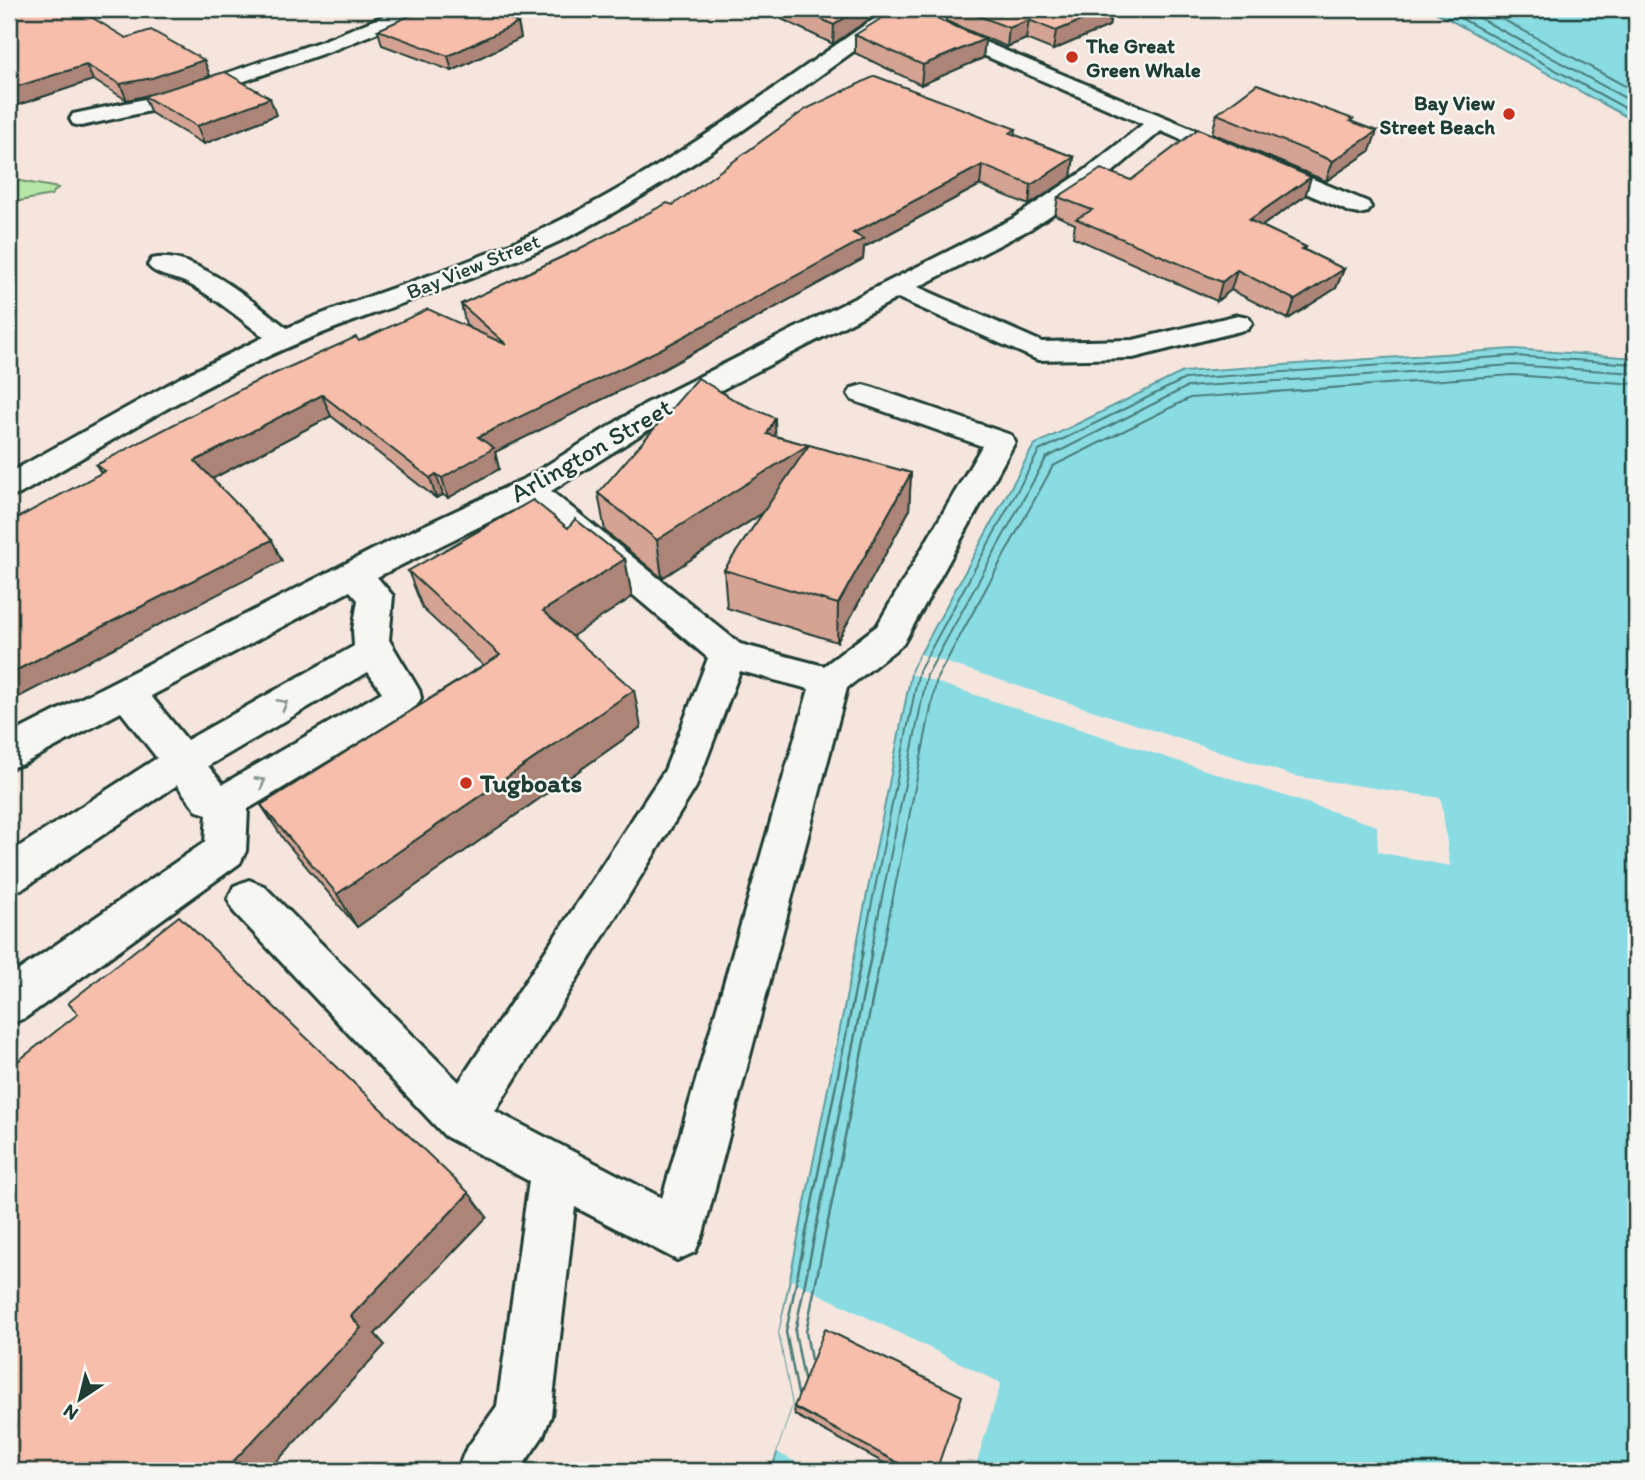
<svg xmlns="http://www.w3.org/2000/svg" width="1645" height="1480" viewBox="0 0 1645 1480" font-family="Itim,sans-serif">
<rect width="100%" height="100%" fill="#f6e5dd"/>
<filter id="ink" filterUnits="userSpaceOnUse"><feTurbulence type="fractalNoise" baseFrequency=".0143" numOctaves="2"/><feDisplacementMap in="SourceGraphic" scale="14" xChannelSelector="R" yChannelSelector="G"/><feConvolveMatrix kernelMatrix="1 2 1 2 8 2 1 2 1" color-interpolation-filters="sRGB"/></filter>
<g filter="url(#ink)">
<path fill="#b6e6a6" stroke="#6a926d" stroke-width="2" d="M9 179 58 188 51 195 9 203Z"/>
<path fill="#8adce3" stroke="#5f9c9d" stroke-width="2" d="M1430 9H1636V122Z
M1514 349 1636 358V1471H771L793 1405 779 1333 912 669 1034 445 1183 372Z"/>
<path fill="#f6e5dd" d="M920 654 1294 776 1441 798 1450 866 1378 852 1377 826 911 674Z
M791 1280 1001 1383 974 1471H812L777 1452 793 1405 779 1333Z"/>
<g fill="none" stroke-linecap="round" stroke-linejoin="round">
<path stroke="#4a7d7a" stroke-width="2" d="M1444 9 1636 114
M1463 9 1636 104
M1484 9 1636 92
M862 952 919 671 1039 451 1185 379 1513 356 1636 364
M871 952 927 675 1046 458 1187 387 1513 365 1636 373
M882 952 937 678 1053 466 1190 398 1513 375 1636 384"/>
<path stroke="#4a7d7a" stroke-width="2.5" d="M811 1360 806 1332 882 951
M804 1379 795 1332 872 951
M798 1394 786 1332 863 951"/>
<g stroke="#1f3d34" stroke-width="6">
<path id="minor" d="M401 9H428L425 13 336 49 173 106 81 126 73 124 70 119 73 114 159 96 322 41Z
M893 9H926L923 13 908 17 880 32C783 102 686 175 580 231 482 281 375 308 275 353 187 393 104 446 20 494L9 497V473L180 378 264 337C239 318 215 297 187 283 175 277 155 276 148 265L152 259C194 249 255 304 287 328 367 294 451 272 530 235 650 180 758 99 866 24Z
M937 22 1368 202 1371 207 1368 212 1359 214 1350 212 1161 131 1102 181 1030 229 918 287 1042 342 1133 340 1238 315 1248 317 1252 323 1248 329 1133 358 1038 360 898 298 667 418 551 491 740 644 824 666 877 626 982 446 852 400 848 394 852 388 863 385 874 388 1011 435 1015 442 903 644 847 688 703 1234 695 1252 677 1260 575 1207 551 1416 543 1436 519 1471H457L465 1451 497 1406 529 1181 445 1136 234 912 228 899 234 886 249 880 264 886 459 1082 665 770 708 658 525 504 377 577 393 596 389 640 419 690 421 698 415 708 248 809 246 851 240 863 25 1018 9 1024V977L205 842 207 814 197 811 177 785 24 888 9 893V853L157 758 121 712 23 764 9 768V735L378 547 528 477 645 404 1012 219 1084 171 1143 124 930 32 927 28 930 24ZM350 591 358 600 353 630 354 646 187 740 151 696ZM740 671 809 689 662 1198 495 1111 696 787ZM368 672 382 692 223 784 208 766Z"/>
</g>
<use href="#minor" fill="#f6f6f2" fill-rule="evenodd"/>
</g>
<path fill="#d4a393" stroke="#1f3d34" stroke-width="2" d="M761 9H877V14L833 44Z
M941 9H1112L1109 26 1053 50 1026 39 1007 47 946 21V12Z
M518 23 521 38 452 71 382 45 378 30Z
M855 35 985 39 983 58 921 85 855 53Z
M126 38 204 60 210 76 276 115 204 144 151 113 144 97 127 100 93 80 9 108Z
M1217 114 1352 122 1370 151 1326 181 1212 133Z
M1016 129 1015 135 1074 157 1071 177 1029 205 980 185 864 247 863 259 662 370 495 452 499 469 448 498 443 495 436 498 331 416 212 479 282 561 101 473 96 465 359 341 470 328 466 325 461 304 673 205Z
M1311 177 1305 196 1262 226 1306 247 1305 250 1344 269 1336 288 1288 319 1231 290 1217 301 1073 237 1075 224 1055 215 1058 197 1131 180Z
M775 436 911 473 909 511 837 642 727 608 724 570 763 513 662 578 605 531 598 493Z
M625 559 632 597 572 636 641 727 357 927 284 840 261 805 483 665 423 609 408 571Z
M794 1407 936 1471H899L795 1415Z"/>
<path fill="#ac8578" stroke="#1f3d34" stroke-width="2" d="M858 9H877V14L833 44 834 25Z
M1109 9H1112L1109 26 1053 50 1056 31Z
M1029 20 1026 39 1007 47 1009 28Z
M518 23 521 38 452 71 448 56Z
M985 39 983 58 921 85 923 65Z
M204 60 210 76 158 93 127 100 120 84Z
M86 65 93 80 9 108V89Z
M270 98 276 115 204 144 197 126Z
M1377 131 1370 151 1326 181 1333 161Z
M1074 157 1071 177 1029 205 1031 185Z
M982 165 980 185 864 247 863 259 662 370 495 452 499 469 448 498 442 478 478 437 853 233Z
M1311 177 1305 196 1243 239 1249 220Z
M1344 269 1336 288 1288 319 1295 300Z
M1237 270 1231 290 1217 301 1222 282Z
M322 395 331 416 206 482 195 461Z
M775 418 776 457 808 445 809 483 662 578 657 540 767 434Z
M911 473 909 511 837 642 838 604Z
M436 474 443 495 436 498 430 478Z
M272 540 282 561 9 702V674Z
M625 559 632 597 553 649 543 611Z
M634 690 641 727 357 927 337 894Z
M469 1193 487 1217 375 1334 385 1345 268 1471H224L351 1316Z"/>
<path fill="#f6beab" stroke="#1f3d34" stroke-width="2" d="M9 9H78L126 38 151 30 204 60 152 78 120 84 86 65 9 89Z
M424 9H488L518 23 448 56 378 30Z
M799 9H858L834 25Z
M896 9H914L985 39 923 65 855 35Z
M962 9H1109L1056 31 1029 20 1009 28Z
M225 72 270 98 197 126 144 96Z
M875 76 1016 129 1010 133 1074 157 1031 185 982 165 853 233 864 239 659 350 478 437 494 448 442 478 436 474 430 478 322 395 195 461 272 540 9 674V521L10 522 105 471 96 465 249 385 356 337 359 341 428 309 507 345 461 304 575 251 667 203 673 205 806 109Z
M1257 84 1353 119 1350 121 1377 131 1333 161 1217 114Z
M1198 129 1311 177 1249 220 1306 247 1302 249 1344 269 1295 300 1237 270 1222 282 1076 219 1092 210 1058 197 1101 169 1131 180Z
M698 378 738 402 775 418 767 434 808 445 657 540 598 493Z
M809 445 911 473 838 604 724 570Z
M533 500 568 528 575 519 625 559 543 611 634 690 337 894 261 805 500 655 408 571Z
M179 916 469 1193 351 1316 361 1328 224 1471H9V1068L78 1014 68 1003Z
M825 1329 962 1396 936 1471H913L794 1407Z"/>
<defs><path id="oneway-chevron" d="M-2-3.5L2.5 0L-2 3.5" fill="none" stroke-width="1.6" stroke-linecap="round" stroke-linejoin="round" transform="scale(1.75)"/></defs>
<g stroke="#8a9a93">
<use href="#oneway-chevron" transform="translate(283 704) rotate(-30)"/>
<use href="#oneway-chevron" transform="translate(261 782) rotate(-30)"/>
</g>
</g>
<g fill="#c8321e" stroke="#f6f6f2" stroke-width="2.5">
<circle cx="1072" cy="57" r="7"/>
<circle cx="1509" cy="114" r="7"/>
<circle cx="466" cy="783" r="7"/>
</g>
<g text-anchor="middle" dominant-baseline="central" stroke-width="5" stroke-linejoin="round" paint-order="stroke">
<g font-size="21" font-weight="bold" fill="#1f3d34" stroke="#f6f6f2" text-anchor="start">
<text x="1086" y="45">The Great<tspan x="1086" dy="24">Green Whale</tspan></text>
<text x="1495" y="102" text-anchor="end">Bay View<tspan x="1495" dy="24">Street Beach</tspan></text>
</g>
<g font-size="21" fill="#1f3d34" stroke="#f6f6f2">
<text transform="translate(473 266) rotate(-22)">Bay View Street</text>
</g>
<g font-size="26" fill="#1f3d34" stroke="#f6f6f2">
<text transform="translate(591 450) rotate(-30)">Arlington Street</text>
</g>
<g font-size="26" font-weight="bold" fill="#1f3d34" stroke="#f6f6f2" text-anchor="start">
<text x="480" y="783">Tugboats</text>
</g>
</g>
<rect width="1645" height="1480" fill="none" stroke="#f6f6f2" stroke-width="35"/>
<rect x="18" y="18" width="1610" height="1445" fill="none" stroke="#1f3d34" stroke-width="2.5" filter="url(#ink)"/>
<g transform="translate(80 1399) rotate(215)" stroke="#f6f6f2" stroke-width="5" paint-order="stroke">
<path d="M0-5L12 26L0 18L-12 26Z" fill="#1f3d34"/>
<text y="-10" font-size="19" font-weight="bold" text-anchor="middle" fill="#1f3d34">N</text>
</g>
</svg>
